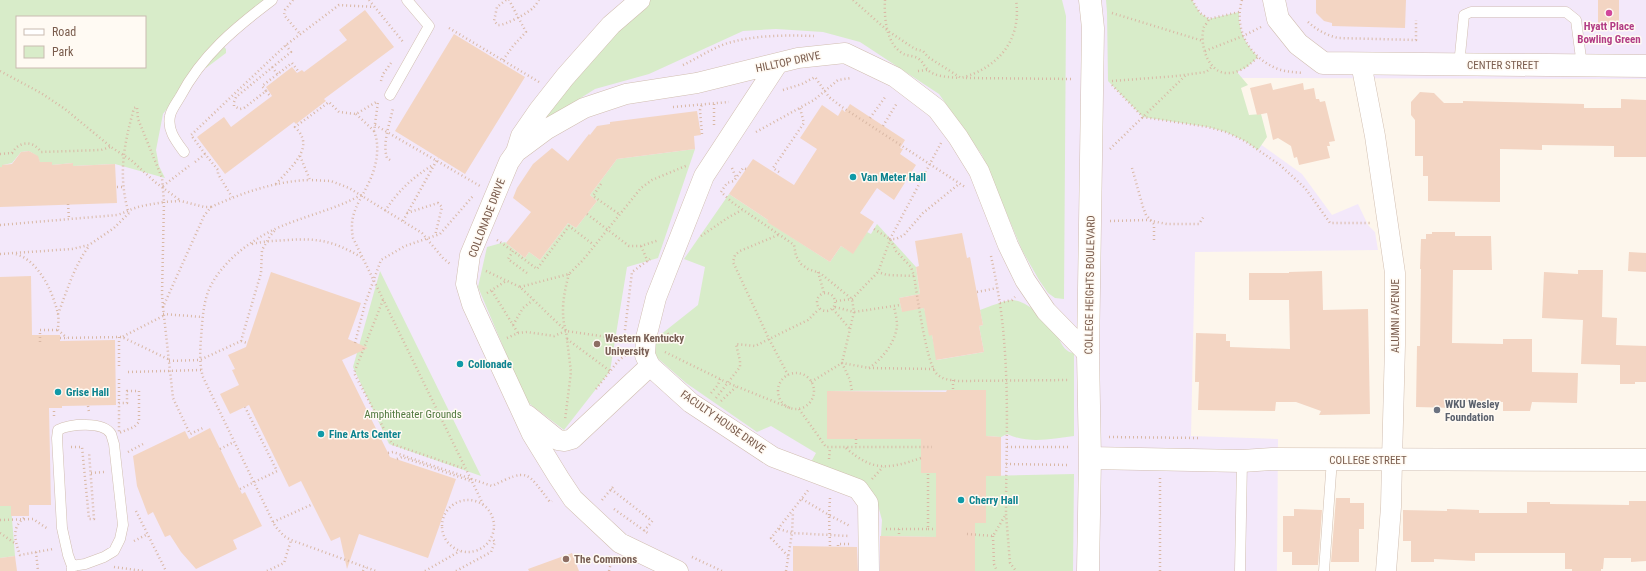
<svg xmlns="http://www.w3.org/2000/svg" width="1646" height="571" viewBox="0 0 1646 571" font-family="'Roboto Condensed',sans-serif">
<rect width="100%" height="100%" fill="#fdf6ec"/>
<path fill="#f3e8fa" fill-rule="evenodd" d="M0 0H1646V79L1238 78 1242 131 1302 174 1332 215 1358 204 1368 225 1375 232 1378 250 1195 252 1191 436 1278 439 1277 571H0ZM17 17H145V67H17Z"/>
<path fill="#d8ecc9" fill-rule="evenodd" d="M0 0H264L218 40 226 49V53L206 68 199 66 163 114 156 150 159 166 165 178 115 164 73 166V163L52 165V162H40L37 156 29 151 21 152 12 163 3 165 2 167H0ZM17 17H145V67H17Z
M650 0H1062L1066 16 1064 299 1055 298 1048 293 1039 280 1022 250 982 155 939 94 860 42 823 32 776 29 743 31 649 74 595 89 557 113 525 138 569 79Z
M1106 0H1192L1200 13 1209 19 1239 12C1238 30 1245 44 1258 57L1247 67 1237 72 1248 85 1241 88 1249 115 1261 114 1267 137 1258 150 1245 141 1226 132 1208 127 1143 117 1108 81 1107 12Z
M695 149 658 258 627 267 610 371 564 430 526 401 478 287 487 247 505 242 525 258 529 252 540 260 568 223 576 228 597 201 590 195 617 159Z
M729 194 768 220V222L830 262 841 246 853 253 867 232 871 234 877 224 916 267 920 294 899 298 902 311 924 308 932 335 937 360 984 352 979 326 983 325 980 310C988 307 1005 300 1013 300 1029 302 1047 320 1056 334 1061 341 1063 352 1074 353V436C1052 439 1028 444 1007 434L1001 437 986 436V390L827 391V439H921V473H936V537L881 536 882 520 876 498 811 462 816 453 771 426 757 432 686 383 654 355 655 339 698 305 705 267 684 259Z
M380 271 481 476 389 444 353 367Z
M1074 474 1073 571H975L967 523 986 476Z
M0 506H11L15 556 0 558Z"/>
<path fill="#f3d5c3" d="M1316 0H1406L1405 28 1332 26V23L1324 21 1316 13Z
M1598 0H1619V26L1598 25Z
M365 10 394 47 324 99 326 101 296 124 294 122 225 174 197 137 224 117 231 127 272 96 266 87 292 67 297 73 302 70 304 72 347 40 339 30Z
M454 34 525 77 465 174 395 131Z
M1271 83 1273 90 1303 83 1304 90 1314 88 1316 99H1319L1320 102 1325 101 1335 141 1329 142 1330 146H1327L1330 158 1299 165 1297 157 1294 158 1291 146 1278 138 1273 140 1267 113 1257 115 1250 88Z
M1420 92 1434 93 1444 103H1463V101L1584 104V108H1621V99L1646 100V157H1614V146L1542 145V150L1500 149V202L1428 201V176H1423V156H1415V120L1411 115V102Z
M850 104 905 140 900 148 903 149 900 154 916 165 894 200 877 188 860 213 874 222 853 254 841 246 830 262 767 222 768 220 729 194 753 159 794 185 817 149 800 138 822 105 838 116 842 109 845 112Z
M697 111 701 135 694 136 695 149 617 159 590 195 597 201 576 228 568 223 540 260 529 252 525 258 506 243 531 212 513 198 517 188 533 164 552 148 568 161 589 134 590 135 597 126 610 124V122Z
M29 151 38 156 40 162H52V165L73 163V166L115 164 117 203 0 207V167H2V165L12 164 21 152Z
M1432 232H1455V236H1491L1492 270H1453L1452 343 1503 344V339H1532V372L1578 373 1577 403 1532 402 1530 411H1503V402H1455V408L1416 407 1417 346H1420L1421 269H1420L1421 239H1426V234H1432Z
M962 233 967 258 970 257 983 325 979 326 984 352 936 360 932 335 929 336 924 308 902 312 899 298 920 294 916 267 919 266 915 241Z
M1629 252 1646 253V272L1628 271Z
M1578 270H1603L1602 317 1617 318 1616 345 1646 346V382H1635V384H1620V365L1581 364 1583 320 1542 318 1544 272 1578 274Z
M1322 271 1323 310 1368 309 1370 414 1319 415 1321 411 1296 402H1276L1275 411 1198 410 1199 382H1195L1196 333 1226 334V341H1230V347L1290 349 1289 300H1249V273H1289V272Z
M271 272 361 303 348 339 368 348 342 360 390 457 456 479 428 558 359 534 347 569 340 537 331 541 301 481 289 487 249 405 230 414 220 394 239 385 232 370 235 369 228 355 246 347Z
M31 276 32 335H60V341L115 340 116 405 62 406V408H49L51 505H29V516H11V506H0V277Z
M947 390H986V436L1001 437V476H986V523H975V571H880V536L936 537V473H921V439H827V391L946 392Z
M210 428 242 494 245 492 262 526 233 540 237 549 196 569 181 552 170 535 165 537 153 512 148 515 137 486 133 456 185 431 189 439Z
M1336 498H1350V503H1364V529H1359V562H1331Z
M1629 501H1646V561L1631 562V558H1604L1603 569H1601V571H1572V569H1565V553H1475V561L1434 559V562H1411V541H1403V510L1447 511V509L1479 510V513H1527V502H1550V504L1629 505Z
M1294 509 1322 510 1318 565H1292V552H1283V516H1294Z
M793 546 857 547 858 571H793Z
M572 553 579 571H529L528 569Z
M15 556 17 571H0V558Z"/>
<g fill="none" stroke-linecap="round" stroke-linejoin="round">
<g stroke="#d1beb0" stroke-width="11">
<path id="service" d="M1459 65 1464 15 1471 12H1566L1576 20 1582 66
M390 95 429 26 407 0
M184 152C176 141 167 130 170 116 171 110 177 102 180 97 202 55 235 28 272 0
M72 571V566L68 555 62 528 57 438 58 430C70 424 103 421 111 434 112 437 113 441 114 444L123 525 120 539 114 551 104 557 85 564 72 566
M1240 571 1242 461
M1324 571 1332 459"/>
</g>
<g stroke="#d1beb0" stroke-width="21">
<path id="minor" d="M640 0 611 25 565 77 539 110 521 136 516 152 509 162 470 255 466 284 472 304 532 434 559 478 573 499 620 543 678 571
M778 63 704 176 656 298 646 338 645 355 650 366 691 403 773 457 858 489 868 503 869 571
M1361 63 1375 136 1395 273V345L1392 460 1391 507 1386 571
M516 152 547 129 584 108 626 94 697 83 798 58 845 53 895 77 937 109 958 137 979 171 1008 245 1025 280 1046 311 1088 354
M527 415 558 440 565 441 572 439 650 366"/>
</g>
<g stroke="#d1beb0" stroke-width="23">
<path id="tertiary" d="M1274 0 1278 19 1298 44 1323 63 1646 66
M1090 458 1242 461 1272 459 1646 460
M1088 571 1090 458 1088 354 1093 28 1090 0"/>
</g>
<path stroke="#d9b8a5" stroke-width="2.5" stroke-dasharray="1 3" stroke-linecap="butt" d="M293 0 285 10 284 15 300 34
M369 0 404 43
M506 0 497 7 494 21 498 25C504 26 528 13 533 8 535 6 537 3 539 0
M853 0 888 31 915 49 923 51 928 57 961 78C998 68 1022 40 1016 0
M885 0C884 17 886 43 902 53 908 57 914 55 919 59 923 62 924 66 927 69 933 77 950 77 959 78
M1192 0 1200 13 1209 19
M1242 0C1233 30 1250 58 1278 69 1286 72 1294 72 1303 73
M1239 12 1209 19C1208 22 1205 25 1204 27 1199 42 1207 72 1226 73 1239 74 1249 65 1258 57
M1112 13 1203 41
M1308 22C1317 30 1326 35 1338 38L1416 40V20
M449 28 539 82
M286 45 291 52 236 97 234 102V106L240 109 244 108 266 91 262 86 292 63 299 72
M1205 51 1243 36 1261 27
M503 60 513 46 526 32 509 0
M683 65C698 58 712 48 728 43 756 35 785 35 814 36
M272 67 279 76
M0 71 41 93 65 109 111 147 131 160 155 182 181 201
M918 71 927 70
M966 78 1073 79
M381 81 383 74 391 63
M1112 81 1177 76 1206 72 1213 66
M1112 85 1143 117 1208 127 1226 132 1245 141 1280 165 1305 188 1330 223H1370
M783 90 802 84 815 77 829 97 842 107 965 187
M266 91 271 97
M714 104V125
M673 107 729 102
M356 114 374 131 378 102
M870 118 886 96
M375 125 480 186
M883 126 897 103
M374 131C380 145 377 165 370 180 361 201 348 212 353 238L483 504
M756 132 814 100 838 80 851 78
M702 134 700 110 702 104
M941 143 890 239H896L904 235 923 213 959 184
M1110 149 1187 74
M0 154 12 153C19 141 33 140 41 152L101 150 110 147
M205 154 191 135 286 45 339 5 374 7
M300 156 310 180 331 181 349 188 422 233 443 258 450 264
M390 160 387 158C382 143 390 123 393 108
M195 162 205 154 218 170V174L232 197
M732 168 736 178
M1132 168 1143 207 1146 215 1154 224V241
M746 169 743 168 734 181 727 183 721 192 733 203 790 242 794 245 796 256 801 264 808 269 820 273 852 299 854 312 842 363 850 380 852 391
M779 172 773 168 804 123 800 108
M276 184C285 173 309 154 302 137 301 134 298 130 295 127L329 102 339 112 356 114 378 101
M601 184 593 196 619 214
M163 186 189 166
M117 187H123
M361 195C338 208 312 214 287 224 257 235 220 261 208 292 204 303 203 314 202 325 201 342 198 360 203 377L275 526 284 536 291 540 376 571
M68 204 69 219
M211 207C242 193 275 181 310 180
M385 211C398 191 413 177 433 165
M407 213 438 203 442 207 435 236
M587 214 629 246H641L659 240
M403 221 438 158
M1110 221 1147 220 1167 224H1199L1204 216
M0 225 117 215C124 213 129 210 135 208 144 205 154 204 164 202L162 178 138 119 137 107 134 108C124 145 118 173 128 211L129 213
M874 229 890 239 896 251 911 267 914 276 887 275 878 272
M778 235 740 251 735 255 733 262 769 339 788 375
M701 236 729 217 742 210
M497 240 513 251
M252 244C264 241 275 241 287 240 319 238 333 241 361 257
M641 246 648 262
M0 254 72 249 89 245 114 228 129 213
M16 254C39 261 53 292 58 314 59 319 58 325 58 330L67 338
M991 256C997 284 1002 312 1004 340 1009 398 1006 456 1006 514
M486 271 520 287 566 331 571 372 565 420
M818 272 824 293
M527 273 508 259 513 251 537 269 569 226 594 245
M569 274C564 292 560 313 566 331L628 340
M914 276C917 294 926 361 936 373 942 380 951 380 959 381L1069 380
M520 287 569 274 583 260 641 188 652 180 688 165
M492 291 518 333
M977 292 997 288
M817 302a9 9 0 1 1 18 0a9 9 0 1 1-18 0Z
M487 293 506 281
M383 300 354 373 392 444 465 469
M836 301 852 299 878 272 890 240
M1000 303 1012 300 1015 297
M163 307 162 294 164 202 181 201 204 207H211L204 216 163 307 173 398 190 434 203 428
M835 307 854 312 900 305
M833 309 849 328
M58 314C67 291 74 266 89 246
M163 314 203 317
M163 316 122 337 168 359
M513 325 523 308 533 300
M119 337V366
M60 338 122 337
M507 338 518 333 527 332 554 336 566 331
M624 338 632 272 650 259
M567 339 610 371
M241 341 247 343
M666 341 669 335 667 332
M40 342V330H58
M355 343 365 304 381 260 405 246 440 234 473 196
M665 352 728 383 790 408
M169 361 200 360 241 341 261 273 262 250 270 236 276 229
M869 368 934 369
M128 372 201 370
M778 391a18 18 0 1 1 36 0a18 18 0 1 1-36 0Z
M119 379V403
M811 382 842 363 869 368C882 359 896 342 897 325 897 319 895 312 894 306
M596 389 619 360 627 354
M953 389V380
M127 391H139V422L134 427 119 433V403H127Z
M711 393 718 385 720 379
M716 398 740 367V361L736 344 755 346 808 320 819 309
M721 401 736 387
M88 406 89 412
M799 409 826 447H932
M54 416V408
M1109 437 1201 438
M856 439V447
M71 447H82L89 519H94L89 452
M1007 447H1070
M846 448C873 472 889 469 921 458
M220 449 234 442
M128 452 145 443
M388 453 393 452 492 486C529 468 526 471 550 502L552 501
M397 459 402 457 471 481
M829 459 830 448
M1006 464 1070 465
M91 473 104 472
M1160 478V571
M872 479 883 467
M240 489 277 471 245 407
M611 489 652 521
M802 499 829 515
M442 526a26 26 0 1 1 52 0a26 26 0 1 1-52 0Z
M602 500 613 487
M614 509 649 534
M136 511 166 571
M829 515 830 498
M24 518C11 528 15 541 20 555L53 549
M0 520 33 519 48 529
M273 522 313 504
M779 529 792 533 849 536
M886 529H928V473
M899 529V537
M928 529H936
M644 531 654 519
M0 533 16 544
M967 534 993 536 1006 514 1010 563 1016 571
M993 536 994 564 997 571
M134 541 148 534
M830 546 829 515 850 526
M838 546V544H851
M36 552 38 571
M788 556 771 538 809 489
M692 557 722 571
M114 567 144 571
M267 571 284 563 291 540
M363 571 365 567
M425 571 460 551
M456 571 491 552 495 542 492 538
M609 571 612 558
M786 571 792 533 793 512"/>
<use href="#service" stroke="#fff" stroke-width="10"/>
<use href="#minor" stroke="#fff" stroke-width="20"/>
<use href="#tertiary" stroke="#fff" stroke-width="22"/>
</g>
<circle fill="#d1479c" stroke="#fffaf3" stroke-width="1.5" cx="1609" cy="13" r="4"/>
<g fill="#0f9aa8" stroke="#fffaf3" stroke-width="1.5">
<circle cx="853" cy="177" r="4"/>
<circle cx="460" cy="364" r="4"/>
<circle cx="58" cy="392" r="4"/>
<circle cx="321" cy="434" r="4"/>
<circle cx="961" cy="500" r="4"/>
</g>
<g fill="#8d6e63" stroke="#fffaf3" stroke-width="1.5">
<circle cx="597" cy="344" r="4"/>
<circle cx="566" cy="559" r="4"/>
</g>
<circle fill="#6b7280" stroke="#fffaf3" stroke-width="1.5" cx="1437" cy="410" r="4"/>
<g text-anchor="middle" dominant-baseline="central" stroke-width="3" stroke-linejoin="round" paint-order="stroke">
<g font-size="11" font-weight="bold" fill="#b23c85" stroke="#fffaf3">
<text x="1609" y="26">Hyatt Place<tspan x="1609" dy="13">Bowling Green</tspan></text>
</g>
<g font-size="11" fill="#7a5c4d" stroke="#fffaf3">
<text transform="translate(788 62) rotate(-12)">HILLTOP DRIVE</text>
<text x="1503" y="65">CENTER STREET</text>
<text transform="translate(487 218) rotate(-69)">COLLONADE DRIVE</text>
<text transform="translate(1090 285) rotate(-89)">COLLEGE HEIGHTS BOULEVARD</text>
<text transform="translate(1395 316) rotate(-90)">ALUMNI AVENUE</text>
<text transform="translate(723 422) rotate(35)">FACULTY HOUSE DRIVE</text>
<text x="1368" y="460">COLLEGE STREET</text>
</g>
<g font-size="11" font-weight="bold" fill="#0d838f" stroke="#fffaf3" text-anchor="start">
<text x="861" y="177">Van Meter Hall</text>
<text x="468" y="364">Collonade</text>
<text x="66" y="392">Grise Hall</text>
<text x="329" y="434">Fine Arts Center</text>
<text x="969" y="500">Cherry Hall</text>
</g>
<g font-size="11" font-weight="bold" fill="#785e54" stroke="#fffaf3" text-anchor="start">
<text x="605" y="338">Western Kentucky<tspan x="605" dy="13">University</tspan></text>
<text x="574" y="559">The Commons</text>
</g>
<g font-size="11" font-weight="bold" fill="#5b616d" stroke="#fffaf3" text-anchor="start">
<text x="1445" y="404">WKU Wesley<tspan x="1445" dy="13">Foundation</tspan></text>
</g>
<g font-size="11" fill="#537a41" stroke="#fffaf3">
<text x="413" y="414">Amphitheater Grounds</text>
</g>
</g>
<rect x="16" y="16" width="130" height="52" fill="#fffaf3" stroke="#cabbb1"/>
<rect x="24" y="29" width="20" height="6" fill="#ffffff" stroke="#cabbb1"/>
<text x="52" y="36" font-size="12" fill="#7a5c4d">Road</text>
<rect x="24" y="46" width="20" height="12" fill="#d8ecc9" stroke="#cabbb1"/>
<text x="52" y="56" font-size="12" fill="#7a5c4d">Park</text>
</svg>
